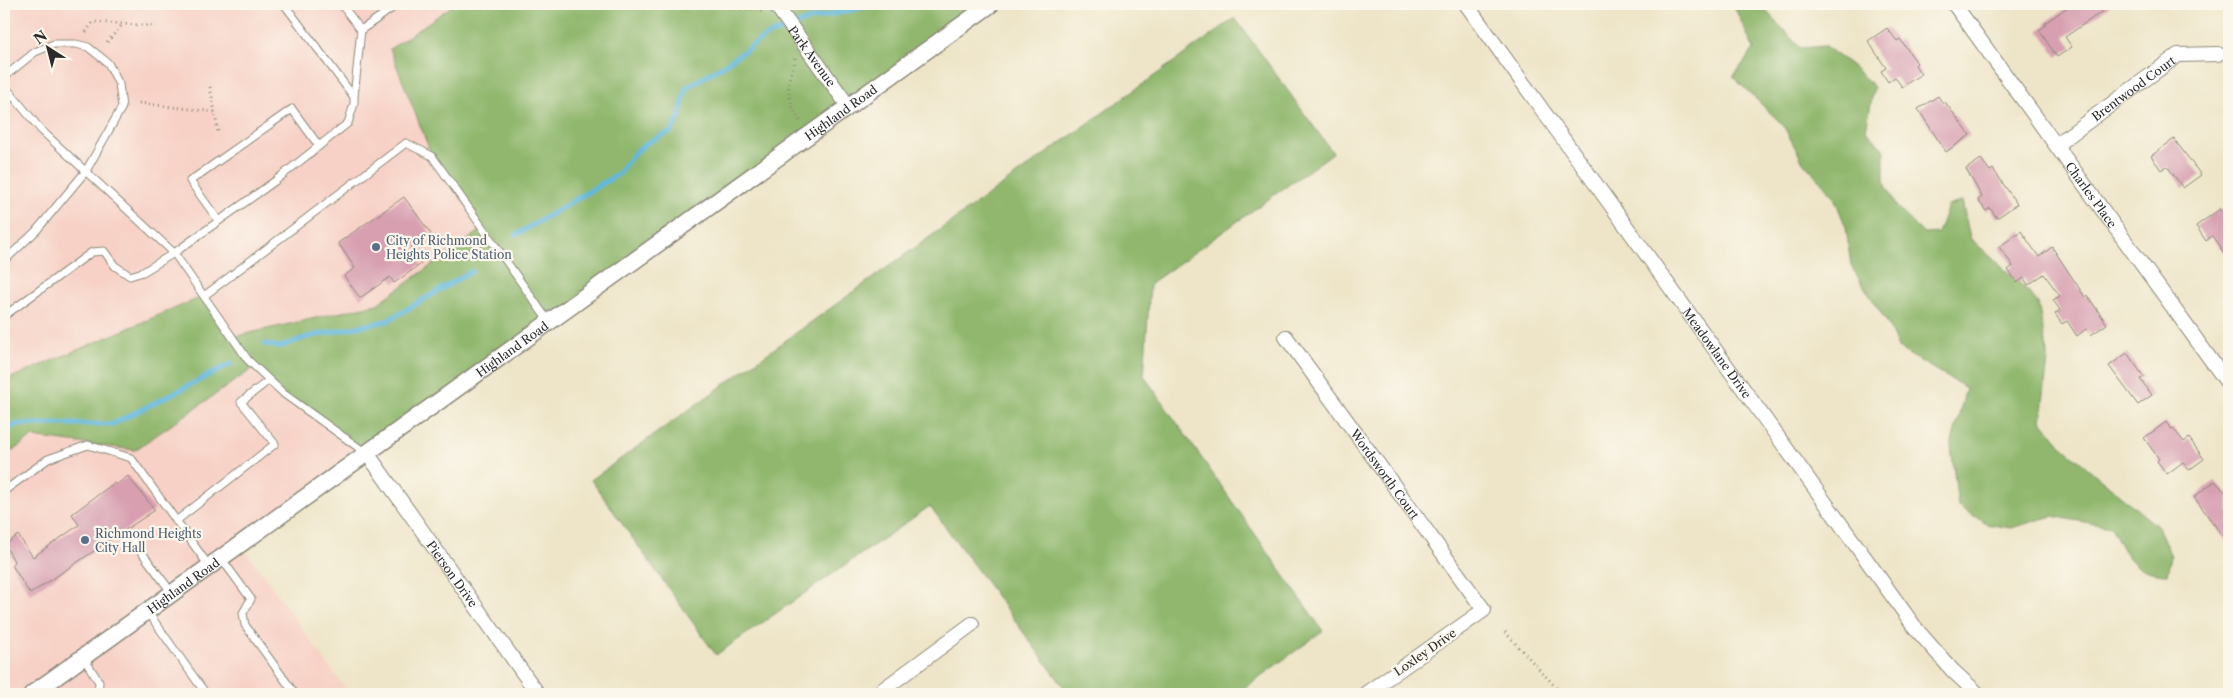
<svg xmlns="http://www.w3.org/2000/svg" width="2233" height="698" viewBox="0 0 2233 698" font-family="'Libre Caslon Text',serif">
<rect width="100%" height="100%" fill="#fbf7ec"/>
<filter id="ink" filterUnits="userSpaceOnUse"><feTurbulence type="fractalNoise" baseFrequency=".02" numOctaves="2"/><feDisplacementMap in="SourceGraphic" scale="10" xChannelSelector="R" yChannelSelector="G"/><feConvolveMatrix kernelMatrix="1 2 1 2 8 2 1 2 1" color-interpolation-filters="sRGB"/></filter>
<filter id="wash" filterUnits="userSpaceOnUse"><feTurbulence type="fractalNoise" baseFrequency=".0096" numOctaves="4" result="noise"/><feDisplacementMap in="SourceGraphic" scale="20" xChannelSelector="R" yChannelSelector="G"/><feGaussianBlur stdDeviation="1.12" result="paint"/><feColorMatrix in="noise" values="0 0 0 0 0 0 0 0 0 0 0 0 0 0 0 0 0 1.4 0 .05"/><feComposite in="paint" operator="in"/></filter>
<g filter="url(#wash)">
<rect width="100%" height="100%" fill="#eee5c8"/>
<path fill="#f7d1c6" d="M4 4H455L390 50 484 229 377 304 232 337 4 381Z
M255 367 367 453 241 544 349 694H4V457L32 437 135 450Z"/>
<path fill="#90b76d" stroke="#5e714c" d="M455 4H991L367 453 284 394 255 367 135 450 32 437 4 457V381L204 296 232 337 377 304 483 229 432 156 390 49Z
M1733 4H1762L1769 14 1800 48 1825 46 1852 66 1874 87 1866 130 1884 150V181L1896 206 1924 234 1938 233 1948 206 1962 201 1970 238 2024 287 2038 303 2048 359 2041 420 2065 449 2158 527 2171 556 2167 574C2132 573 2126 555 2111 527L2052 516 2011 528 1987 524 1958 506 1951 446 1966 388 1898 348 1888 324 1851 266 1846 227 1833 195 1803 162 1783 125 1733 77 1754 49Z
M1235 18 1333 153 1150 284 1144 376 1323 631 1236 694H1069L930 506 716 655 591 480Z"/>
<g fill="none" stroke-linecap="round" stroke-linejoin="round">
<path stroke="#61b8de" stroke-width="5" d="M516 235 620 173C632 151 648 140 671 132L679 118 686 88 724 65 766 36 808 20 878 4
M265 344 280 347 307 337 387 321 472 271
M4 431 18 424H113L231 364"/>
</g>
<g id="blocks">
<path fill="#d79fb0" d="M2072 4H2113L2065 37 2072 47 2057 57 2039 30 2046 25 2045 23Z
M1887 28 1897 41 1900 39 1917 63 1915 65 1921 74 1902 87 1895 77 1888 82 1881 71 1886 68 1868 41Z
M1938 96 1943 104 1945 102 1970 135 1946 152 1918 109Z
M2174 139 2201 175 2183 188 2167 166 2161 170 2151 156Z
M1981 159 1990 171 1993 169 2017 204 1997 218 1990 208 1986 211 1978 200 1982 197 1966 169Z
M404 197 431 234 410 248 421 264 394 283 390 277 360 298 344 276 355 268 338 243Z
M2220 209 2229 222V260L2212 236 2206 241 2196 226Z
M2021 231 2039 257 2052 247 2085 297 2087 295 2107 324 2091 335 2086 329 2077 336 2067 321 2062 324 2055 314 2060 310 2053 300 2060 296 2044 274 2028 285 2024 278 2017 283 2008 270 2013 266 1999 247Z
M2127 353 2144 377 2140 379 2152 395 2138 405 2109 366Z
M2166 422 2171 429 2173 428 2184 442 2189 438 2204 459 2189 470 2183 462 2167 474 2157 461 2159 459 2144 438Z
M128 476 155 510 30 594 12 565 14 561 5 545 18 535 33 557 79 525 72 514 114 483 116 485Z
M2215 481 2229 496V545L2194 497Z"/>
</g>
</g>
<g filter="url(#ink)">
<use href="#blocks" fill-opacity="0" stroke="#8c887a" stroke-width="1"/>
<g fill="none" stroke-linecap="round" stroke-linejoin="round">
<g stroke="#8c887a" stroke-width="9">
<path id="service" d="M284 4 354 97V104L348 123 275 181 174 253 248 360 284 394 366 453
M341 4 361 30 398 4
M4 77 35 52 54 44H76L88 47 108 63 119 84 122 107 86 171 36 231 4 261
M4 85 41 130 174 253 143 272 130 276 115 266 104 251 92 252 4 316
M354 97 361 30
M218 220 190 181 292 109 319 146
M204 296 406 143 432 156 549 322
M4 491 48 459 88 445 131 458 209 566
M176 521 275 444 241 402 269 380
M131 538 172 593
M221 558 251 599 243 613 245 625 295 694
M147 611 206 694
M83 657 99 682 98 694"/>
</g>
<g stroke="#8c887a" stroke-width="16">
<g id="minor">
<path id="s1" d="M775 4 849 107"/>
<path id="s2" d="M1466 4 1917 630 1953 671 1978 694"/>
<path id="s3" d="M1954 4 2229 385"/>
<path id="s4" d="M2056 145 2178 55 2218 54"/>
<path id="s5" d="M1286 337 1484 610 1365 694"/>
<path id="s6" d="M367 453 538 694"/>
<path d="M877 694 972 624"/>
</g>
</g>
<g stroke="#8c887a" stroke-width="19">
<g id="tertiary">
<path id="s7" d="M32 694 991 4"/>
</g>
</g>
<path stroke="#8c887a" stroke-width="3" stroke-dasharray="1 4" stroke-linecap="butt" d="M727 4 738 9H757L762 12
M86 32 93 22 156 26
M107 42 123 24
M795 58C795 66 790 73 789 81 787 96 793 110 801 123
M210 87 215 112
M139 103 215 112 218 133
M1505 632 1562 694"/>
<use href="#service" stroke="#fff" stroke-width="7"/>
<use href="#minor" stroke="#fff" stroke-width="14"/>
<use href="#tertiary" stroke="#fff" stroke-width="16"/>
</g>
</g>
<g fill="#5c6f8a" stroke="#fbf7ec" stroke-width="2">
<circle cx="376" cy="247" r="5"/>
<circle cx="85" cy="540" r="5"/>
</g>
<g text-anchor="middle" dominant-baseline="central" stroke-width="4.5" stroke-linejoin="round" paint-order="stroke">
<g font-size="12" fill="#2b2b2b" stroke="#fbf7ec">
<text stroke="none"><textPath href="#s1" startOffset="64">Park Avenue</textPath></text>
<text stroke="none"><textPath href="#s4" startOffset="96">Brentwood Court</textPath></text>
<text stroke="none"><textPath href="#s7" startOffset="996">Highland Road</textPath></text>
<text stroke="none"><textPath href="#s3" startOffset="235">Charles Place</textPath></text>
<text stroke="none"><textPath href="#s7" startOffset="591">Highland Road</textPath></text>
<text stroke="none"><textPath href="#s2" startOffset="430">Meadowlane Drive</textPath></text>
<text stroke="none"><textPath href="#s5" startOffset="169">Wordsworth Court</textPath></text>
<text stroke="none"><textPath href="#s6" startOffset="148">Pierson Drive</textPath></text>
<text stroke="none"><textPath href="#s7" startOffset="186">Highland Road</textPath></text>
<text transform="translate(1425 652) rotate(-35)">Loxley Drive</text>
</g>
<g font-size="12" fill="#4e5e75" stroke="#fbf7ec" text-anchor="start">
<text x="386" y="240">City of Richmond<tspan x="386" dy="14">Heights Police Station</tspan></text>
<text x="95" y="533">Richmond Heights<tspan x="95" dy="14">City Hall</tspan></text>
</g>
</g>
<rect width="2233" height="698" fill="none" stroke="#fbf7ec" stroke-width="20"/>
<g transform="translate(48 48) rotate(324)" stroke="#fbf7ec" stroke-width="4" paint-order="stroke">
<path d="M0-4L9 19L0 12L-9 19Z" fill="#2b2b2b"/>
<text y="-8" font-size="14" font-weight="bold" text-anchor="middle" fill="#2b2b2b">N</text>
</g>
</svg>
